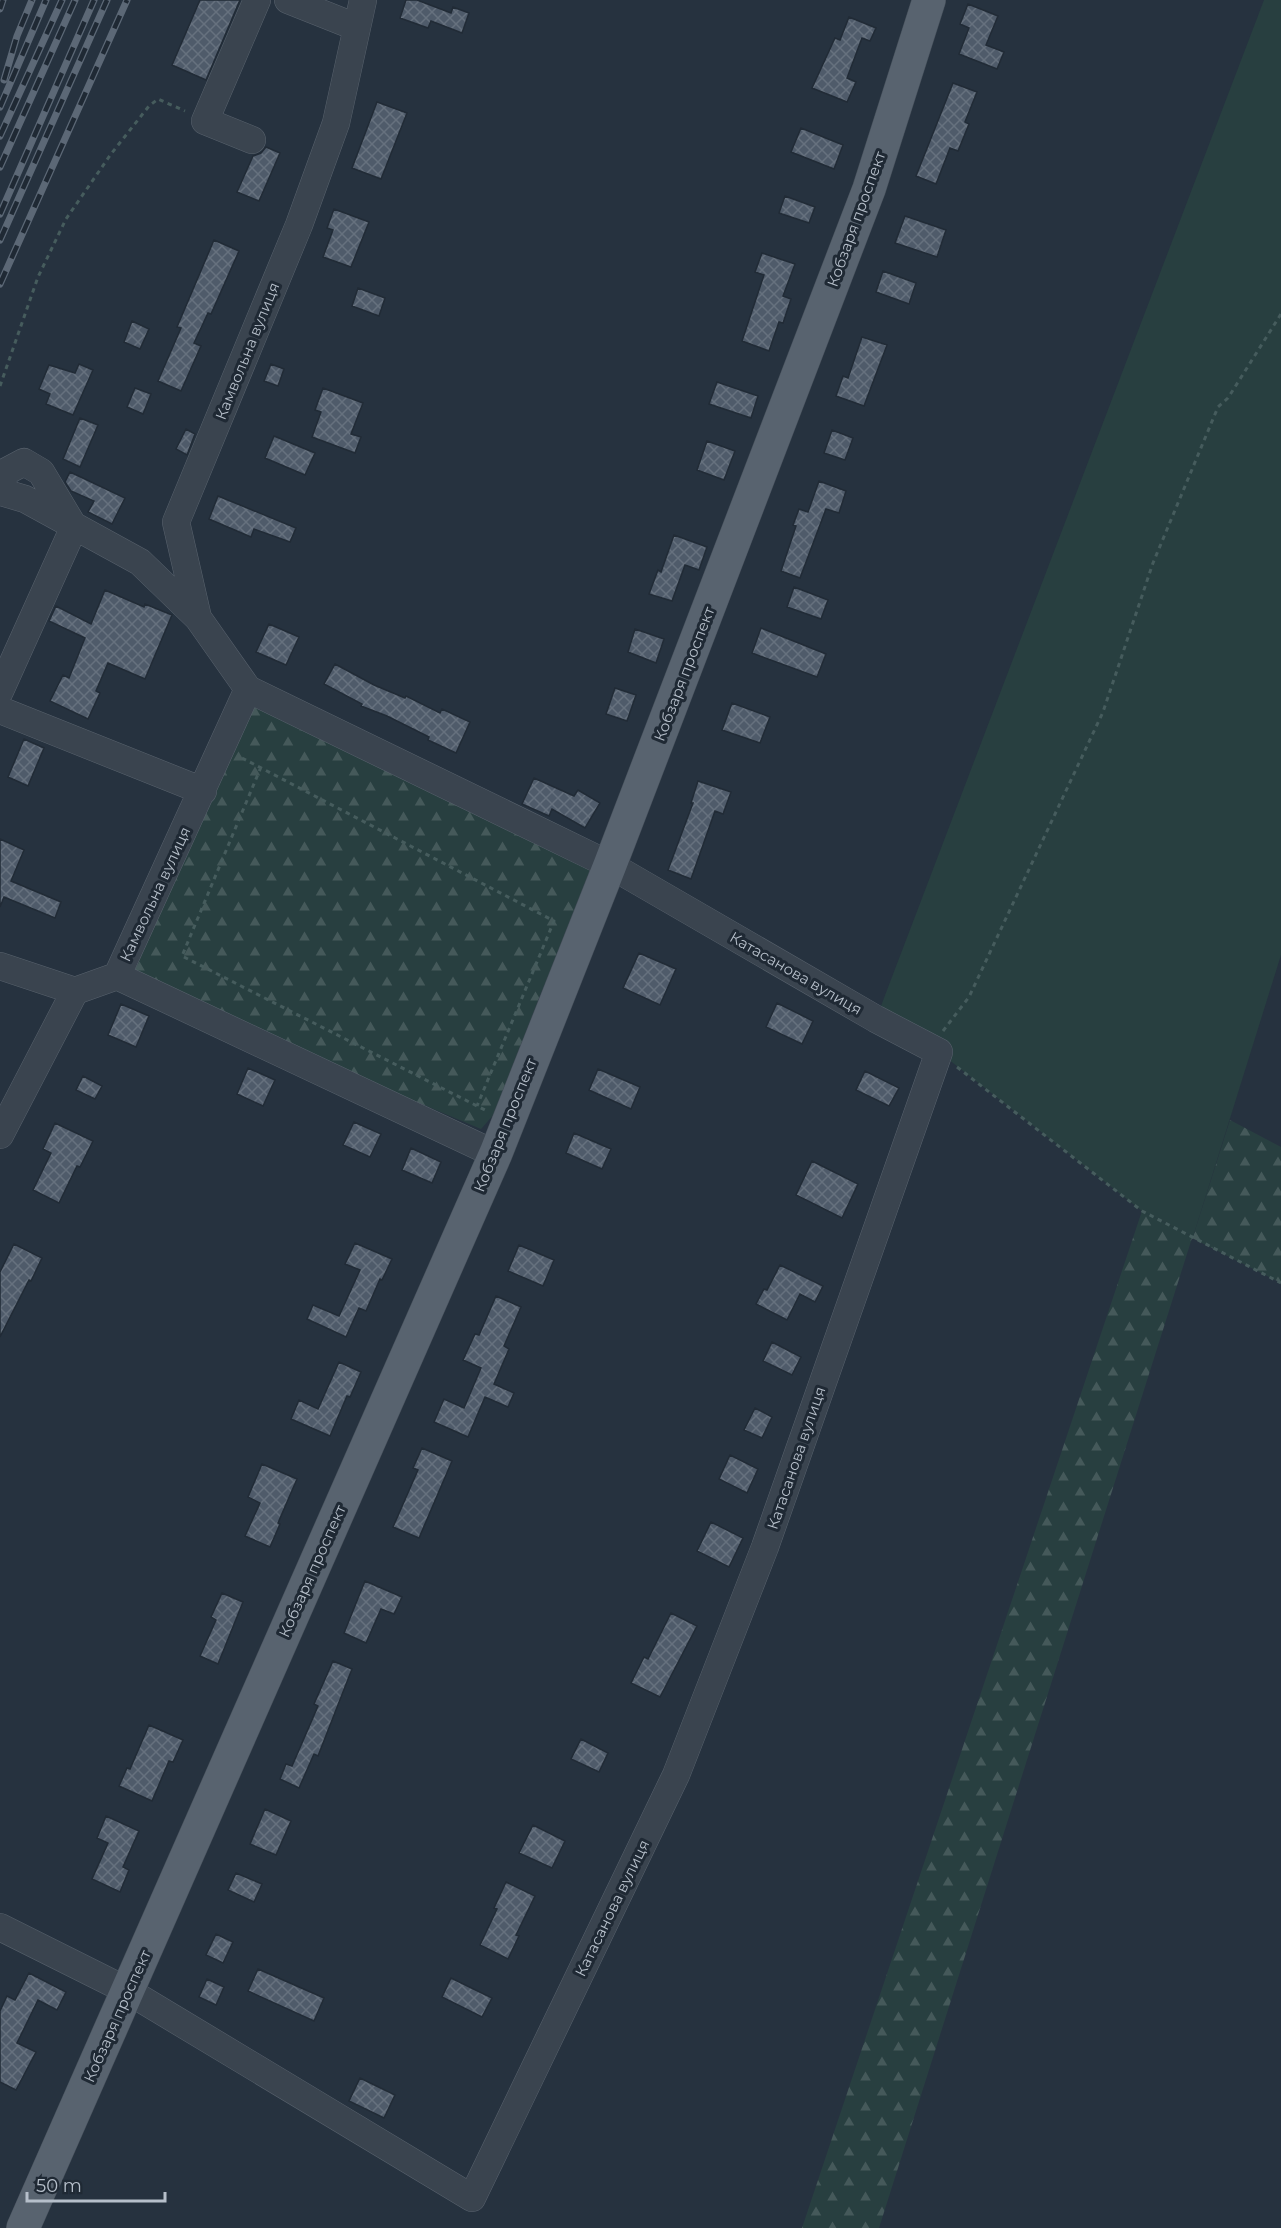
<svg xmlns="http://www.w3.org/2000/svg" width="1281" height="2228" viewBox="0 0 1281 2228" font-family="Montserrat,sans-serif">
<defs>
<pattern id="forest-firs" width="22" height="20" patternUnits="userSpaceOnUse" patternTransform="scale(1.5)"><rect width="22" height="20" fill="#283f40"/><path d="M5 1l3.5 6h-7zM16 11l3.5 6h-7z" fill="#45595a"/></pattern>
<pattern id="building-cross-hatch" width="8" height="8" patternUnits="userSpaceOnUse" patternTransform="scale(1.5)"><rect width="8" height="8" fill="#4f5b6a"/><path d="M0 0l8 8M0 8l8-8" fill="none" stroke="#66717e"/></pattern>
</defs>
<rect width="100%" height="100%" fill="#26323f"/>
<path fill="#283f40" d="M1264 0H1281V955L1193 1237 1142 1211 939 1052 876 1019Z"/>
<path fill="url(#forest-firs)" d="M248 689 589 867 590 881 541 993 494 1114 481 1129 117 976Z
M1230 1120 1281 1147V1283L1192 1238 879 2228H802L1142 1211 1193 1237Z"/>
<path fill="url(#building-cross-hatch)" stroke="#212b36" stroke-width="1.5" d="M200 0H240L206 80 172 65Z
M406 0H417L451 13 453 7 469 13 462 33 431 21 428 28 400 18Z
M968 4 998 16 986 45 1004 52 997 69 959 54 969 28 960 24Z
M849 17 876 28 870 41 862 38 847 78 856 82 847 102 812 88 835 38 840 40Z
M953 83 977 92 965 122 969 124 958 151 950 148 936 184 916 176Z
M377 102 407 113 381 179 352 168Z
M801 128 843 145 834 169 791 152Z
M266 147 280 153 259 201 237 192 253 156 261 153Z
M785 196 815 207 809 223 779 213Z
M334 209 369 222 351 267 323 257 333 230 327 228Z
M905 216 946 230 937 257 895 243Z
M214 240 239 251 211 314 208 313 194 343 201 346 181 391 158 381 181 328 177 327Z
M762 253 795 264 783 296 791 299 783 323 779 322 769 351 742 341 764 275 755 272Z
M883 271 916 283 909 304 876 292Z
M358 288 385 298 379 316 352 306Z
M132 321 149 329 140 349 124 342Z
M862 337 887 345 864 406 836 396 843 376 848 378Z
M79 364 93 370 73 415 46 404 50 394 39 389 49 365 75 373Z
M271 364 284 369 278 386 264 381Z
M717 382 758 396 751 418 709 404Z
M135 388 151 394 143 414 127 407Z
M323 388 363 403 351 434 361 437 355 453 312 437 321 412 315 410Z
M80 418 98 425 80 467 63 459Z
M186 429 195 434 187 455 176 449Z
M832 430 853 438 845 460 824 453Z
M274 436 315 453 305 475 265 458Z
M707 441 735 451 724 480 697 470Z
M70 472 125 498 112 524 88 512 94 501 71 491 65 482Z
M819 481 846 491 839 513 826 509 800 578 781 571 796 526 793 525 799 509 808 512Z
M218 496 296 528 290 542 254 529 251 537 209 519Z
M674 535 707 547 699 570 685 565 672 601 649 594 658 570 661 572Z
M794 587 828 600 821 619 787 607Z
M105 590 144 607 145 604 172 615 145 679 108 663 96 691 100 693 88 719 50 701 63 675 69 678 85 638 49 621 56 606 91 624Z
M269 624 299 637 286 665 256 652Z
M761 628 826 654 817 677 752 653Z
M635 629 664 639 656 663 628 652Z
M335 664 374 685 405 698 406 696 440 713 442 709 470 722 456 753 428 740 429 737 387 716 361 706 362 704 324 684Z
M615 688 636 695 627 721 606 714Z
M732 703 770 717 760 743 722 730Z
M24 739 44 748 28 786 8 777Z
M534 778 574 796 578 790 600 803 585 828 552 809 549 816 522 804Z
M698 781 731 792 723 814 715 811 691 879 668 870 693 803H691Z
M0 839 24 850 11 881 61 902 55 918 4 897 0 907Z
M639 953 676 969 660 1005 623 988Z
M777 1003 813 1021 802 1044 766 1027Z
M121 1004 149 1016 136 1047 108 1035Z
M248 1068 275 1080 263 1106 237 1094Z
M598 1069 640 1087 631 1109 589 1090Z
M865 1071 899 1088 889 1106 856 1090Z
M83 1076 102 1086 95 1099 76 1090Z
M354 1122 381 1134 370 1157 343 1145Z
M55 1123 93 1141 80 1167 77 1166 59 1203 33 1190 51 1153 43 1149Z
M574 1133 611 1149 602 1169 566 1153Z
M411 1148 441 1162 432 1183 402 1170Z
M812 1161 858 1184 842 1218 796 1195Z
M355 1243 392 1259 382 1280 380 1279 366 1311 359 1308 346 1337 307 1319 313 1305 339 1316 360 1270 345 1264Z
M14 1244 42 1258 31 1281 29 1280 0 1337V1272Z
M519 1245 554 1260 543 1286 508 1271Z
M780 1265 823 1286 815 1302 800 1294 787 1320 756 1304 764 1289 767 1290Z
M496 1296 521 1307 504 1346 509 1349 494 1384 514 1393 508 1407 485 1397 468 1437 434 1422 444 1399 464 1408 481 1368 463 1360 475 1334 479 1335Z
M772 1342 801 1357 792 1375 763 1361Z
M339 1362 361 1372 350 1397 347 1396 330 1436 291 1419 299 1400 318 1409Z
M755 1408 772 1417 762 1438 744 1430Z
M422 1448 452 1461 419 1538 393 1527 418 1470 413 1468Z
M730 1455 758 1469 747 1493 719 1479Z
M262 1464 297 1479 278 1523 280 1524 270 1547 245 1536 260 1503 248 1497Z
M711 1522 743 1538 729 1567 697 1551Z
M365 1581 402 1597 394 1614 381 1609 366 1643 344 1633Z
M222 1593 243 1602 218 1664 200 1656 216 1620 211 1617Z
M671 1613 697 1626 660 1697 631 1683 644 1657 648 1659Z
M333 1661 352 1669 318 1756 314 1754 299 1788 280 1779 286 1764 292 1766 318 1706 314 1704Z
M149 1725 183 1740 173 1762 169 1761 152 1801 119 1786 127 1768 130 1769Z
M581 1739 608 1753 599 1772 571 1759Z
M265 1809 291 1821 276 1855 250 1844Z
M106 1816 139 1831 123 1867 129 1870 120 1892 92 1879 108 1843 97 1838Z
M533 1825 565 1841 552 1868 519 1853Z
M236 1873 262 1884 254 1902 228 1890Z
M506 1882 535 1896 516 1935 519 1936 508 1959 480 1945 497 1909 494 1908Z
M216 1934 233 1942 223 1963 206 1955Z
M258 1969 324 1998 314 2021 248 1991Z
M29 1973 66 1992 57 2010 38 2000 17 2043 36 2052 16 2090 0 2082V2011L7 1996 15 2000Z
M451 1978 492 1998 482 2017 442 1997Z
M207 1979 224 1987 216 2005 199 1997Z
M360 2078 395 2095 384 2118 349 2101Z"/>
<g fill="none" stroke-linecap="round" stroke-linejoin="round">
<g stroke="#58626d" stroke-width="28">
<path id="minor" d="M288 0 356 27
M252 140 205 121 257 0
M74 527 41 472 24 462 5 472 1 492 25 499 140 562 198 618
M0 691 74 527
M0 710 203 791
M0 966 75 991
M117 976 495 1154
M0 1135 75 991 117 976 248 689
M0 1927 128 1991 472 2198 676 1775 765 1547 939 1052 876 1019 610 865 248 689 198 618 176 522 299 225 336 123 363 0"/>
</g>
<g stroke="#434d58" stroke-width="34">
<path id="major" d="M23 2228 496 1153 610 865 869 189 929 0"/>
</g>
<path stroke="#465c5d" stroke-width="3" stroke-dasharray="4.5 4.5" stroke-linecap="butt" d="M0 386 38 277 66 219 111 154 149 106 158 99 185 111
M242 758 554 921 477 1106
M261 767 182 956 485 1110
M943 1031 969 997 1103 712 1153 563 1218 407 1228 398 1281 314
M957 1067 1142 1211 1281 1283"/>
<use href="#minor" stroke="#3a444f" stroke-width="27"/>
<use href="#major" stroke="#58636f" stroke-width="33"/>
<g stroke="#5c6876" stroke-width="7">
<path id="rail" d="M0 9 3 0
M4 80 17 36 32 0
M0 107 46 0
M0 136 62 0
M0 167 75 0
M0 214 94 0
M0 240 107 0
M0 284 127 0"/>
</g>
<use href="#rail" stroke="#1f2934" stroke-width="4.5" stroke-dasharray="14" stroke-linecap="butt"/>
</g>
<g text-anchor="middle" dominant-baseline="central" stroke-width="6" stroke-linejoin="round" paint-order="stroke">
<g font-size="15" fill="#b6bfca" stroke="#1f2934">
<text transform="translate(856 219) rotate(-70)">Кобзаря проспект</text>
<text transform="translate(247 351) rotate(-68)">Камвольна вулиця</text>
<text transform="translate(684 674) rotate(-69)">Кобзаря проспект</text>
<text transform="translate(155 894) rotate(-65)">Камвольна вулиця</text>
<text transform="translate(796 973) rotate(30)">Катасанова вулиця</text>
<text transform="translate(505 1125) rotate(-68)">Кобзаря проспект</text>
<text transform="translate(796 1458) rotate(-71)">Катасанова вулиця</text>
<text transform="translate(312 1571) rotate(-66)">Кобзаря проспект</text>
<text transform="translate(612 1908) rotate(-64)">Катасанова вулиця</text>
<text transform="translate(117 2016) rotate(-66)">Кобзаря проспект</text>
</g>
</g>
<path d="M27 2192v9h138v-9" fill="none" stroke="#b6bfca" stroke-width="3"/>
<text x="36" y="2192" font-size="18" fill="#b6bfca" stroke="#1f2934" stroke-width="4.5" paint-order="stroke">50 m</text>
</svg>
